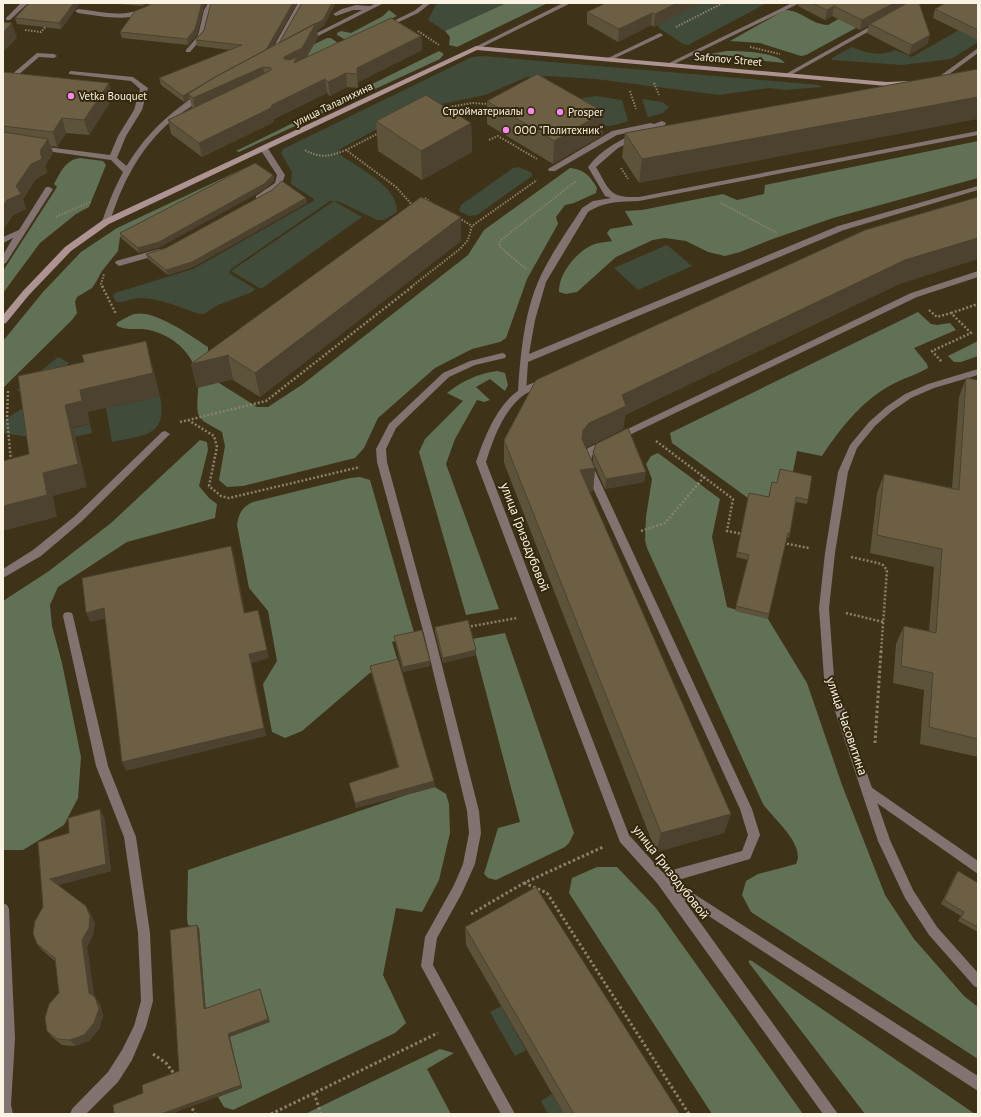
<svg xmlns="http://www.w3.org/2000/svg" width="981" height="1117" viewBox="0 0 981 1117" font-family="'PT Sans',sans-serif">
<rect width="100%" height="100%" fill="#3e3218"/>
<path fill="#404c39" d="M437 3H505L445 31 428 20Z
M699 3H767L688 45 683 44 659 28 658 25Z
M978 19V42L951 59 902 65 832 60V58L852 47C866 53 881 57 895 50L912 57Z
M483 56 819 85 822 87 785 90 769 88 719 95 596 79 548 76 527 77 485 95 412 110 340 149 338 153C357 168 398 185 397 212L384 220H377L338 201H330L231 269 229 273 255 289 252 292 218 305 204 314H199C181 308 160 298 141 298 132 298 124 303 116 302L113 296 115 293 193 269 313 201 314 199 291 184 292 172 281 153 283 149 472 57Z
M596 96 622 100 628 121C599 131 595 127 581 101L583 98Z
M642 99 662 102 669 107 663 113 648 117Z
M518 167 531 172 532 176 477 215 469 216 459 211 461 205 513 168Z
M334 201 362 217 261 289 231 271Z
M667 245 692 266 638 290 614 268Z
M58 357 69 363 29 396 17 390Z
M160 396C168 437 144 435 112 442L106 408Z
M24 407 29 437 3 433V421Z
M90 424 92 433 34 446 33 437Z
M501 1006 526 1050 515 1056 490 1012Z
M552 1094 564 1114H548L541 1101Z"/>
<path fill="#607156" d="M506 3H548L457 47 449 45 450 37 445 31Z
M866 3H902L806 55 801 56 760 43 730 41 785 10C801 10 812 25 828 25Z
M389 10 397 16 346 40 337 35V33L341 31 351 33 383 16Z
M327 38H331L338 43 268 76 260 71Z
M439 51 444 54 440 59 239 152 236 151Z
M727 51C741 51 776 52 785 63L704 55Z
M978 141V178L833 218 770 240 740 252 725 256 708 252 686 241 665 238 653 240 616 257 577 292 566 294 559 292C558 275 575 254 590 246 596 243 605 242 612 241L607 233 610 229 633 225 625 211 642 210 723 194 737 200 764 194 765 185Z
M80 158 103 161 106 165 89 207 76 214 40 243 3 293V271L57 187 54 184C61 172 65 160 80 158Z
M247 167 254 168 120 237 118 251 102 271 96 282 92 288 77 297 75 302 77 313 72 320 3 388V341L43 292 81 252 117 228Z
M570 168C584 169 591 177 597 188L596 193 574 203 565 205 556 217 558 224 527 279 506 338 500 342 472 349 435 368 378 418 364 448 355 458 243 486 227 487 219 480 225 446 222 432 203 421 198 414C196 403 199 391 198 380 195 353 170 332 143 329 136 329 122 330 116 325L118 322C123 320 129 315 135 314 154 309 193 337 208 347V374L211 378 257 407H268L303 384 468 255 484 230Z
M918 312 931 324 937 325 950 323 956 330 914 348 927 364 928 368C918 374 907 377 897 382 865 397 841 427 822 456L797 451 792 477 776 488 767 502 748 498 672 443 670 433Z
M978 341V356L961 362H954L948 356Z
M497 371 505 373 508 385 505 391 490 379 476 387 490 400 484 402 477 400 455 439 446 464 499 609 466 615 419 452 425 439 463 401 447 393C462 381 477 374 497 371Z
M200 440 207 442 208 450 199 486 209 498 217 504 215 518 127 542 58 587 50 605 52 626 62 663 81 757 78 798 64 825 23 850H3V601L49 571 111 523Z
M658 453 720 499 712 537 727 607 768 619 807 683 842 785 885 895 914 939 964 996 978 1007V1059L751 912 742 895 746 881 758 874 796 864C806 845 773 818 763 804L647 548 645 540 646 517 652 479 646 464 651 456Z
M360 477 370 480 415 636 392 642 399 665 371 672 302 731 285 738 272 732 263 684 277 661 268 611 249 588 237 525C239 513 242 507 253 502L350 478Z
M505 633 574 833 569 843 565 847 496 880 488 878 484 874 498 828 520 822 472 639Z
M435 787 446 794 449 804 450 833 439 880 422 912 396 908 383 975 406 1023 395 1033 233 1110 224 1107 218 1097 242 1088 234 1056 210 1064 199 928 188 925 187 919 188 870 406 795Z
M597 867H617L656 908 803 1114H712L569 893 572 878Z
M749 960 752 961 975 1114H865L749 963Z
M440 1049 454 1053 427 1069 451 1114H305Z"/>
<g fill="none" stroke-linecap="round" stroke-linejoin="round">
<path stroke="#8b806b" stroke-width="2" stroke-dasharray="1.5 1.5" stroke-linecap="butt" d="M676 27 723 3
M25 30 41 32 47 25
M418 31 439 45
M750 47 780 54
M654 83 659 95
M630 91 636 109
M443 108 473 103 489 104
M379 133 346 150 396 187 413 206
M489 140 498 136 537 159
M305 150C320 159 331 156 346 150
M621 168 628 179
M425 198 432 203
M721 203 777 233
M56 217 90 202
M459 218 472 226
M526 269 499 246 501 240 576 181
M103 287 101 284 104 274
M411 287 460 249 468 240 472 226 537 180"/>
<path stroke="#8b806b" stroke-width="2.5" stroke-dasharray="2 2" stroke-linecap="butt" d="M102 286 116 314
M929 310 937 317 951 313 971 333 932 351 942 362
M951 313 978 304
M8 391 7 418 11 461
M188 420 214 436 217 447 209 486 221 496 229 498 360 467
M180 422 266 401 413 286
M656 441 733 499 727 531 743 534
M641 531 665 523 704 477
M783 543 809 548
M851 557 882 564 887 570 881 652
M846 613 883 622
M467 627 517 618"/>
<path stroke="#8b806b" stroke-width="3" stroke-dasharray="2.5 2.5" stroke-linecap="butt" d="M875 743 881 651
M524 883 547 893 689 1114
M471 914 524 883 603 847
M153 1054 166 1063 176 1076
M314 1093 321 1114
M190 1104 195 1114
M271 1114 438 1033"/>
<path fill="#827270" fill-rule="evenodd" d="M21 3H28L10 20H6V18Z
M151 3H158C138 26 104 16 78 13L75 11 78 9C103 12 130 20 151 3Z
M208 3H214L210 10 204 36 190 52H186V50L198 36 204 10Z
M298 3H304L275 55 270 56 269 55Z
M424 3H431L418 13 386 28 381 27 414 11Z
M356 5 369 6 372 8 369 10H353L336 16 333 14 342 9Z
M880 21 883 23 882 24 789 76 784 75Z
M660 33 663 35 662 36 611 60 606 59Z
M37 53 54 54 57 56 54 58 39 57 3 88V82Z
M71 71 133 77 148 88 142 110 126 136 117 158 129 168V172H123L111 160 39 150 35 148 39 146 110 155 118 136 134 110 140 89 131 81 69 74V72Z
M662 121 666 123 665 125 618 148 596 167C610 191 609 198 639 197L978 131V135L639 201C620 202 605 201 588 212L546 282 535 320 529 354 838 226 978 186V190L844 230 528 362 526 393 522 396 519 395 518 393C520 358 524 314 538 282 548 258 568 230 582 208L593 201 611 198 605 196 588 167C602 148 624 138 645 129L617 135 555 171H549L548 169 612 131 651 123 654 124Z
M261 147H267L285 175 281 186 259 200H256V196L275 183 277 175 260 149Z
M46 187H49L53 189 6 263 3 264V255L13 238 3 243V237L19 230Z
M159 249 163 252 162 254 119 266 115 263 116 261Z
M978 271V277L917 297 594 452 592 456 591 462 752 809 760 835 750 859 661 885 657 883 655 879 657 875 661 873 742 851 748 835 740 809 581 462 582 455 588 448 911 293Z
M502 353 505 354 506 356 505 358 475 365 449 377 396 428 386 449 387 462 434 634 479 811 481 833 475 864 462 893 437 938 433 965 515 1114H501L421 966 425 937 454 885 463 864 469 833 467 811 424 634 377 462 376 449 389 424 443 373 470 361Z
M165 431 170 434 168 436 81 522 41 556 3 578V569L33 550 75 516 162 432Z
M68 612 72 613 73 616 108 766 136 837 150 933 153 1001 146 1027 132 1060 118 1082 86 1114H70L72 1109 108 1072 122 1050 134 1026 141 1001 138 933 124 837 96 766 63 616 64 613Z
M868 785 978 861V874L864 794 862 790 864 786Z
M3 903 7 905 9 909 15 1038 11 1105 13 1114H3Z"/>
<path fill="#827270" fill-rule="evenodd" d="M376 3H384L308 41 303 40Z
M563 3H571L478 49 473 48Z
M792 3H800L670 66 665 65Z
M978 48V53L940 81H936V79Z
M199 93 206 95C196 105 182 111 171 121 140 148 122 183 110 222L106 224H103L102 222C122 162 147 128 199 93Z
M978 369V375L934 388 911 398 892 411 875 426 857 448 848 472 835 553 829 608 834 678 890 840 913 890 937 927 978 973V988L974 986 929 935 905 898 878 841 824 678 819 608 825 553 838 472 850 445 869 422 886 407 905 394 928 384Z
M545 379 549 382 548 384C541 387 532 390 525 394 504 409 493 439 486 462L629 835 666 876 978 1076V1091L684 900 838 1114H823L657 883 620 842 476 462C484 438 497 405 519 390 526 385 537 381 545 379Z"/>
<path fill="#ad9492" fill-rule="evenodd" d="M476 46 887 82 910 81 914 83 910 85 887 86 477 50 109 224 71 251 29 295 6 323 3 324V315L23 291 65 247 103 220Z"/>
</g>
<path fill="#5d523a" d="M80 3 61 29 17 24 15 18Z
M107 3H148L143 6Z
M211 3H297L272 47 324 26 317 30 318 37 307 57 421 36 422 50 358 82V88L347 87 330 96 327 93 274 119V122L202 157 171 134 168 120 192 108 190 99 184 102 161 85 159 78 230 50 197 46 196 40 204 30Z
M606 3H699L654 27 651 25 618 42 587 24V12Z
M798 3H919L930 35 927 44 909 55 867 33 869 25 860 30 832 16 825 20 798 6Z
M978 3V40L933 18 935 9Z
M150 5 203 10 197 35 188 45 122 38 120 32Z
M978 69 639 183 622 157 625 133Z
M3 72 113 98 89 135 66 133 57 147 51 146 53 153 45 166 47 173 36 179 23 199 26 209 13 215 3 230Z
M487 101 603 135 553 164 487 124Z
M376 121 471 123 472 152 422 180 378 151Z
M273 175 274 180 265 189 160 247 139 253 121 238 120 233Z
M306 198 307 203 193 267 168 275 148 259 146 254 166 248Z
M461 241 260 397 233 380V379L197 388 191 364Z
M897 285 625 415 623 429 587 447 586 448 595 468 593 491 589 492 724 833 656 852 504 463V440Z
M966 378 978 380V757L920 744 924 690 893 683 896 644 904 626 929 631 934 567 870 553 877 493 884 474 952 488 959 397Z
M593 452 646 472 644 482 605 489 593 462Z
M780 469 808 500 807 504 796 502 790 533 789 538 787 537 768 619 735 611 748 560 736 557 749 493 768 497 772 482 777 483Z
M435 627 476 650V655L443 663 435 632Z
M394 636 430 661V666L403 672 395 641Z
M370 666 435 787 356 808 349 783 398 767 371 672Z
M104 817 111 871 58 885 90 913 95 923 93 935 87 947 94 996 100 1004 103 1016 99 1029 89 1041 75 1046 62 1045 52 1037 47 1031 59 993 55 961 43 951 37 944 43 907 69 833Z
M958 871 978 883V932L958 921 961 916 941 904 955 875Z
M465 927 680 1114H564L466 945Z"/>
<path fill="#4c422f" d="M74 3H80L61 29 59 23Z
M143 3H148L143 6Z
M202 3H206L203 10 197 35 188 45 187 39Z
M293 3H297L267 56 188 94 190 99 184 102 183 96Z
M332 3H336L324 26 317 30 318 37 304 62 286 71 280 49Z
M677 3H699L654 27 655 14Z
M894 3H909L870 24 869 25 860 30 862 20Z
M834 6 832 16 825 20 827 10Z
M652 13 651 25 618 42 619 29Z
M12 23 17 38 3 52V33Z
M930 35 927 44 909 55 912 45Z
M421 36 422 50 358 82V88L357 74V68Z
M263 67 265 81 196 112 193 98Z
M346 73 347 87 330 96 328 82Z
M325 79 327 93 274 119V122L202 157 199 143 272 105Z
M109 83 113 98 89 135 84 120Z
M978 97V119L639 183 642 159Z
M604 112 603 135 553 164 554 141Z
M62 118 66 133 57 147 53 132Z
M471 123 472 152 422 180 421 151Z
M48 139 53 153 45 166 47 173 36 179 23 199 26 209 13 215 3 230V206Z
M273 175 274 180 265 189 160 247 139 253 138 248Z
M306 198 307 203 193 267 168 275 166 270Z
M461 217V241L260 397 255 373Z
M978 238V259L897 285 625 415 623 429 587 447 581 454 582 439 583 430 589 423 622 395 905 260Z
M146 341 152 364 160 396 88 412 90 424 73 427 87 487 53 496 57 517 3 531V506L43 473 65 405 80 390Z
M229 355 228 356 233 379 197 388 191 364Z
M595 468 593 491 578 494 580 470Z
M646 472 644 482 605 489 606 479Z
M231 546 234 555 247 622 244 613Z
M104 608 108 618 90 622 86 613Z
M260 619 269 658 252 663 266 736 126 771 122 762 249 654Z
M476 650V655L443 663V658Z
M430 661V666L403 672V667Z
M434 781 435 787 356 808 355 803Z
M100 809 104 817 111 871 55 886 50 879Z
M731 814 724 833 656 852 661 833Z
M86 906 90 913 95 923 93 935 87 947 94 999 89 993 82 940Z
M197 925 199 928 206 1012 204 1009Z
M260 989 270 1022 230 1037 242 1088 171 1114H161L228 1034Z
M95 997 100 1004 103 1016 99 1029 89 1041 75 1046 70 1040Z"/>
<path fill="#6c5f43" stroke="#4c422f" d="M29 3H74L59 23 15 18Z
M152 3H202L195 29 187 39 120 32 135 11 150 5Z
M211 3H293L266 50 219 75 183 96 159 78 242 45 196 40 204 30Z
M302 3H332L323 20 279 43Z
M606 3H677L655 14 652 13 619 29 587 12Z
M812 3H894L862 20 834 6 827 10Z
M907 3H919L930 35 912 45 870 24Z
M945 3H978V30L935 9Z
M391 18 421 36 357 68V74L346 73 328 82 325 79 272 105 271 108 199 143 168 120 256 78 271 70V68L263 67 193 98 188 94 215 77 316 23 302 48 284 57V59L290 60 297 57 294 63Z
M3 22 12 23 3 33Z
M978 69V97L642 159 625 133Z
M3 72 109 83 84 120 62 118 53 132 3 126Z
M537 74 604 112 554 141 487 101Z
M426 95 471 123 421 151 376 121Z
M3 132 48 139 40 151 42 159 31 164 16 186 21 194 7 200 3 206Z
M255 163 273 175 264 184 159 242 138 248 120 233Z
M282 181 306 198 192 262 166 270 146 254 166 248 272 190Z
M421 197 461 217 255 373 228 356 229 355 191 364Z
M978 197V238L905 260 622 395 626 406 589 423 583 430 582 439 595 468 580 470 731 814 661 833 504 440 536 380 865 230Z
M146 341 153 373 80 390 82 401 65 405 78 464 43 473 47 495 3 506V461L29 454 18 376 84 362 82 355Z
M966 378 978 380V739L929 727 933 673 901 666 904 626 936 633 942 549 877 535 884 474 959 490Z
M628 428 646 472 606 479 593 452 596 444Z
M780 469 812 476 808 500 796 497 790 533H788L769 614 736 606 749 555 737 552 749 493 769 497 772 482 777 483Z
M231 546 244 613 258 610 267 650 249 654 264 728 122 762 104 608 86 613 82 578Z
M468 620 476 650 443 658 435 627Z
M422 630 430 661 403 667 394 636Z
M398 659 434 781 355 803 349 783 399 767 370 666Z
M100 809 106 864 50 879 86 906 90 916 89 928 82 940 89 993 95 997 99 1009 94 1023 84 1035 70 1040 57 1039 47 1031 45 1018 49 1004 59 993 55 958 37 944 33 933 35 921 43 907 38 842 69 833 68 818Z
M958 871 978 883V927L961 918 964 912 944 900Z
M536 887 680 1114H574L465 927Z
M197 925 204 1009 260 989 268 1019 228 1034 241 1085 161 1114H114L113 1105 143 1093 142 1085 179 1071 170 930Z"/>
<g fill="#f888eb" stroke="#33280d" stroke-width="1.5">
<circle cx="71" cy="96" r="4"/>
<circle cx="531" cy="111" r="4"/>
<circle cx="560" cy="112" r="4"/>
<circle cx="506" cy="130" r="4"/>
</g>
<g text-anchor="middle" dominant-baseline="central" stroke-width="4" stroke-linejoin="round" paint-order="stroke">
<g font-size="11" fill="#faf2e3" stroke="#33280d">
<text transform="translate(728 59) rotate(5)">Safonov Street</text>
<text transform="translate(333 104) rotate(-26)">улица Талалихина</text>
</g>
<g font-size="11" fill="#faf2e3" stroke="#33280d" text-anchor="start">
<text x="79" y="96">Vetka Bouquet</text>
<text x="523" y="111" text-anchor="end">Стройматериалы</text>
<text x="568" y="112">Prosper</text>
<text x="514" y="130">ООО "Политехник"</text>
</g>
<g font-size="13" fill="#faf2e3" stroke="#33280d">
<text transform="translate(525 537) rotate(69)">улица Гризодубовой</text>
<text transform="translate(847 726) rotate(71)">улица Часовитина</text>
<text transform="translate(671 872) rotate(52)">улица Гризодубовой</text>
</g>
</g>
<rect width="981" height="1117" fill="none" stroke="#faf2e3" stroke-width="8"/>
</svg>
